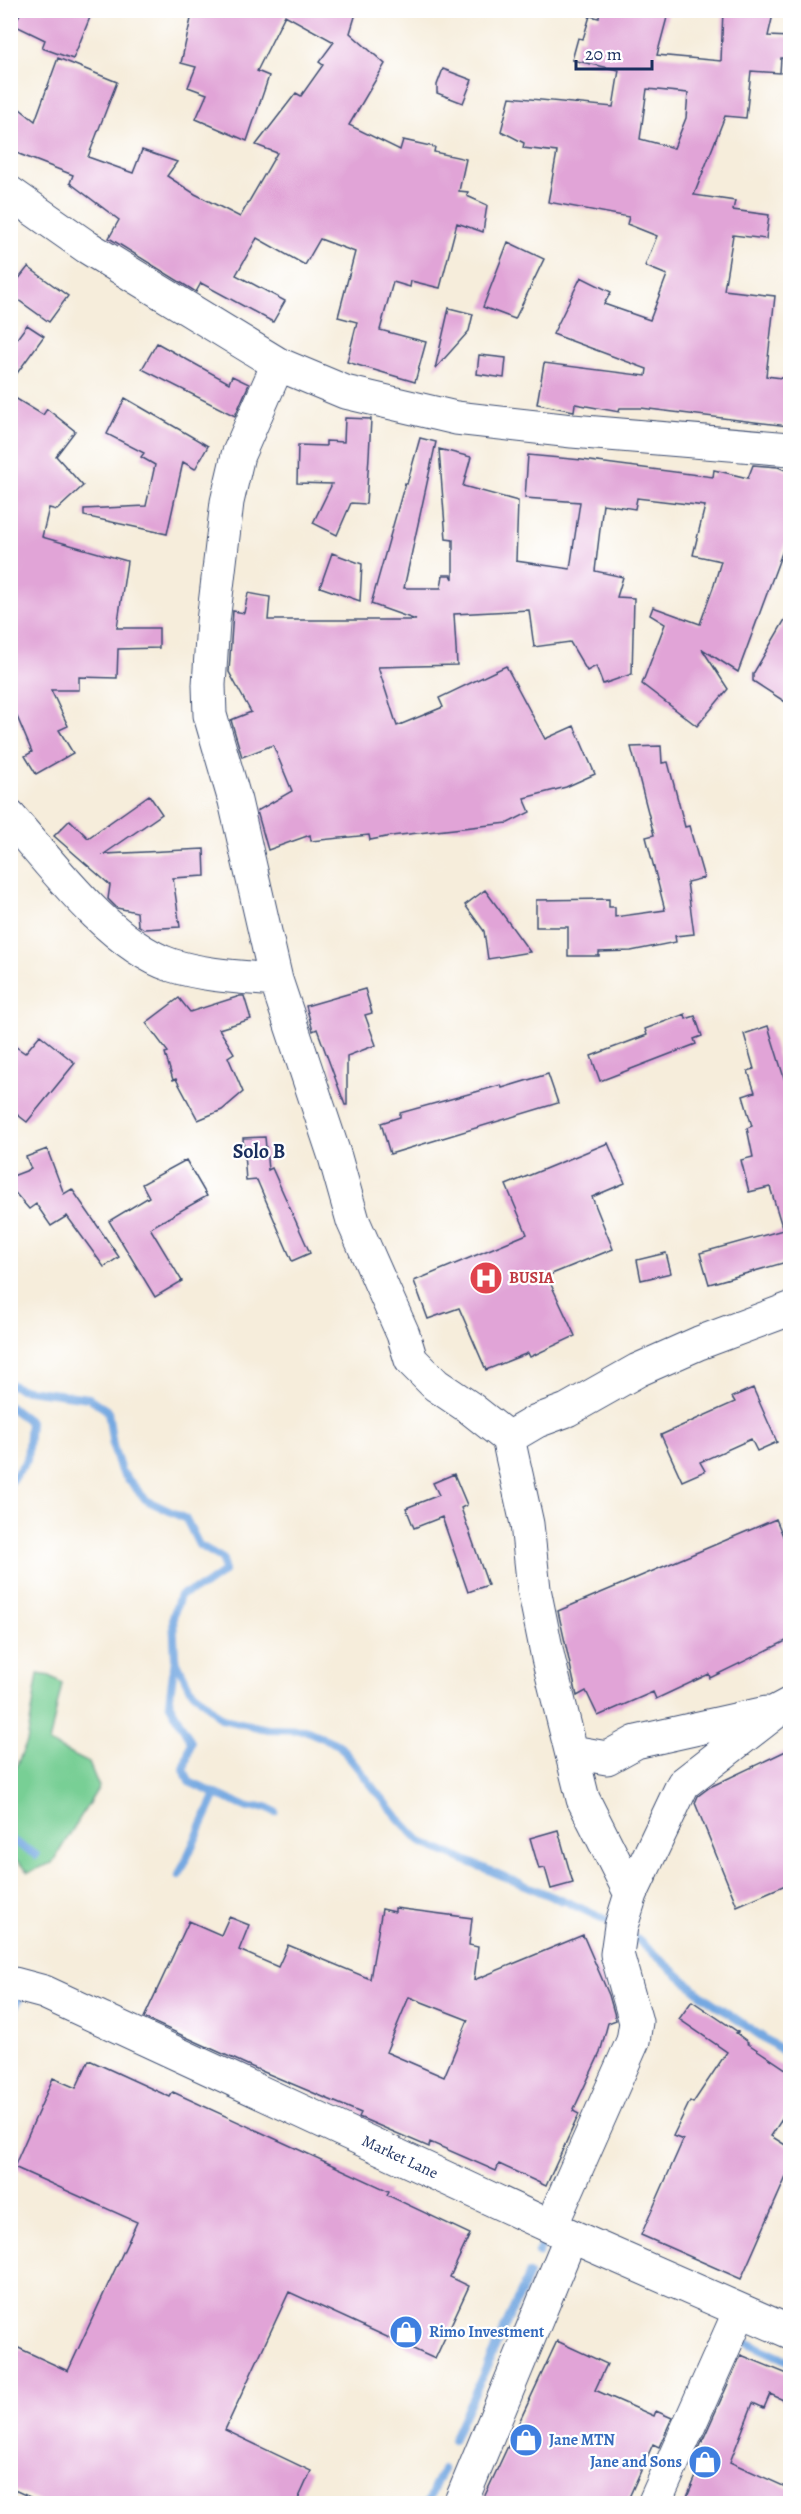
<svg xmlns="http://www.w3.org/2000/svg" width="801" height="2514" viewBox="0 0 801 2514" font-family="Alegreya,serif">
<rect width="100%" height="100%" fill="#fff"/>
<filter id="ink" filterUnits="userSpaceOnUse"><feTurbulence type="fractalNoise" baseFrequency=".0167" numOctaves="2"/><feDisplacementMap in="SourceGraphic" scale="12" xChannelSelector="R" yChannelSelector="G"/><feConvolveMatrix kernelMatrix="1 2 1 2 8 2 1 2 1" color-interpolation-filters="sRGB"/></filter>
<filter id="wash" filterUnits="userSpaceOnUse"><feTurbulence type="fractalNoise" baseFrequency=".008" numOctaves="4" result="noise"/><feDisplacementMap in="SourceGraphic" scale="24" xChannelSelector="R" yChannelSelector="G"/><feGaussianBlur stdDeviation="1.35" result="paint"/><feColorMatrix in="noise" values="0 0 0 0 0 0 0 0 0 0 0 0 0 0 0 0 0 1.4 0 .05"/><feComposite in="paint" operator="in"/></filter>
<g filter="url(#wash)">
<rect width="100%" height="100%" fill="#f6eddb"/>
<path fill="#78cf95" stroke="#4a7f7a" stroke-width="1.5" d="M38 1674 50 1676 62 1683 49 1743 89 1763 99 1787 52 1863 29 1872 11 1856V1778L27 1742Z"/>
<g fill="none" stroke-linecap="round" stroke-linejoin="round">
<path stroke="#75a8e1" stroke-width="8" d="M10 1384 20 1389 89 1398 108 1411 113 1446 121 1471 146 1500 186 1519 199 1545 223 1559 224 1572 204 1586 180 1595 173 1617 175 1658 189 1687 222 1719 267 1729 305 1730 339 1745 399 1819 421 1842 563 1901
M10 1407 30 1422 27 1460 10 1482
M175 1659 169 1703 191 1742 184 1769 189 1782 248 1808 267 1807 275 1812
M10 1839 36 1855
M179 1875 216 1794
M569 1903 608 1921
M632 1935 703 1996 790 2056
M10 2016 21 1996
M538 2253 545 2238 539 2235
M737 2338 790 2362
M453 2440 529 2274
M427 2504 442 2469"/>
</g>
<g id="blocks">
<path fill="#e1a4d7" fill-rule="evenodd" d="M22 10H93L73 59 42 48 45 40 14 25Z
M193 10H357L350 33 385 64 349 125 400 150 403 140 435 147 434 152 466 159 459 191 468 192 467 196 487 205 483 232 457 223 440 288 411 281 410 287 393 282 380 330 426 342 415 382 347 362 357 322 338 317 355 252 320 239 305 265 257 238 236 275 285 301 273 322 201 283 196 292 109 238 119 220 70 183 73 175 19 154 10 147V101L35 121 58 58 117 82 88 157 133 173 142 150 177 162 167 176 195 194 240 217 277 153 256 145 296 93 301 96 323 65 319 62 334 42 285 15 257 71 269 76 247 141 196 119 207 94 188 87 196 67 181 63Z
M600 10H669L657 55 721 61 723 10H774L768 36 790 37V58H781L780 73 751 71 746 118 725 116 694 195 735 201 733 210 769 215 766 239 733 235 724 290 775 296 766 376 790 379 788 426 641 408H620L619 412 575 404 574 411 537 404 544 363 646 376 647 369 553 334 581 277 611 292 604 304 650 320 667 275 645 266 657 236 627 224 629 217 548 202 557 152 523 148 524 143 501 131 510 97 613 107 619 70 572 60 578 38 583 39 590 16 599 18ZM647 89 688 93 686 118 674 148 640 139Z
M443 69 472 80 463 103 437 93V85Z
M508 242 544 259 515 319 483 307Z
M28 267 68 296 49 322 10 294V290Z
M449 308 473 314 469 331 435 369Z
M27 325 44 336 10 383V348Z
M157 343 229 383 232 376 249 384 235 416 142 369Z
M479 355 506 358 504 378 477 374Z
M10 395 43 415 47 409 75 431 56 456 83 486 57 510 49 508 42 537 127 561 117 628H159V648L118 649 117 678 79 677V690H51L68 726 59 730 73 753 36 774 25 756 32 752 10 700Z
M125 398 208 446 195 469 183 462 167 534 84 516V509L146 506 155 465 141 457 144 453 107 434Z
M345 418 371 419 369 456 366 504 351 503 337 535 313 523 332 484 297 483 298 445 326 446V441L344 442Z
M420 438 436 442 404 588H441L443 575H451L453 579V540L446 539 439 449 471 457 463 486 518 501 516 561 570 569 580 502 525 498 528 455 582 460 713 477 714 470 748 478 753 465 778 467 790 472V531L738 672 702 649 728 689 697 726 642 684 665 624 650 615 653 607 700 624 714 585 721 561 693 555 705 506 637 498 635 509 603 504 595 571 623 577 617 597 634 598 632 674 603 684 596 666 587 671 570 642 534 647 529 610 454 614 457 665 378 667 397 726 443 707 439 698 506 666 545 739 574 726 595 774 566 787 524 798 530 812 508 823 391 836 370 840 369 835 311 841 310 835 268 850 257 811 292 791 273 745 242 757 231 720 251 712 229 672 233 611 244 613 248 593 270 597 268 620H416L371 604 405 483 407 484Z
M332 553 362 564 360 601 320 587Z
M790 611V705L753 681V674Z
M661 746 662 763 668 762 685 827 689 826 704 878 687 882 694 934 675 936 676 942 631 951 599 952V956H568V927H536V900L609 899V907H615V917L665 910 646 837 654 835 631 747Z
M149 795 162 814 104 854 204 849 205 876 173 878 180 927 144 929 138 925 137 912 117 908 108 899 110 885 54 836 70 820 88 838Z
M485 890 530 952 488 959 484 931 465 905Z
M365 989 372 1013 365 1015 376 1045 347 1056V1105H345L317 1029 313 1031 306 1006Z
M240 996H244L251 1019 219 1029 234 1053 228 1057 243 1092 222 1110 198 1120 176 1079 173 1080 165 1053 168 1052 146 1023 179 998 190 1012Z
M685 1014 686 1019 695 1016 702 1036 694 1039 696 1044 600 1081 591 1056 647 1035 645 1029Z
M768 1026 790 1097V1261L709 1284 700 1253 783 1230 770 1187 749 1192 741 1160 753 1157 747 1128 752 1126 743 1096 755 1092 748 1071 754 1069 744 1034Z
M40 1035 75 1063 27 1122 10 1109V1043L25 1053Z
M548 1074 558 1103 390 1154 381 1123 400 1117V1113L501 1085 502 1088Z
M265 1137 268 1170 272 1168 310 1253 292 1261 257 1180 246 1181 243 1138Z
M608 1143 625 1183 592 1197 613 1249 547 1276 575 1336 530 1357 528 1353 486 1370 459 1308 428 1319 414 1281 527 1234 506 1185Z
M47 1149 64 1194 72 1189 119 1257 104 1267 67 1216 51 1226 36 1204 29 1209 10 1187V1177L31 1169 26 1157Z
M186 1160 207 1196 150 1228 182 1281 155 1297 109 1221 149 1197 142 1184Z
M666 1253 671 1273 641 1280 637 1260Z
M753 1388 777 1442 757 1451 751 1439 700 1462 705 1471 682 1481 661 1435 735 1402 732 1397Z
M454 1474 467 1505 461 1508 488 1585 468 1592 442 1517 414 1528 406 1508 439 1495 433 1483Z
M776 1519 790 1553V1639L710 1678 709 1674 656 1699 653 1692 598 1716 586 1691 577 1696 558 1611Z
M790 1749V1883L737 1906 695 1803 698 1796 710 1787Z
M558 1830 573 1883 551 1889 545 1868 539 1869 530 1838Z
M395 1908 472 1918 469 1945 478 1947 474 1980 583 1935 609 1995 616 2020 608 2023 600 2053 573 2111 579 2114 546 2186 499 2164 496 2171 430 2142 429 2147 359 2117 361 2113 252 2067 144 2018 189 1921 221 1935 229 1917 249 1925 239 1950 278 1967 288 1945 370 1979 382 1909 395 1912ZM409 1997 468 2020 444 2077 386 2052Z
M692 2001 738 2032 736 2033 748 2042 747 2043 790 2072V2107L771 2136 790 2148V2168L741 2279 641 2235 683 2140 673 2136 690 2101 693 2103 727 2052 679 2019Z
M89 2060 170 2097 173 2092 389 2191 387 2195 470 2234 450 2277 469 2286 435 2359 289 2292 225 2430 311 2471 296 2504H45L10 2488V2344L68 2371 137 2222 14 2167 53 2078 76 2088Z
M557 2341 607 2364 595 2390 654 2416 656 2411 672 2418 659 2447 653 2444 626 2504H481Z
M741 2355 790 2375V2403L770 2394 764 2408 753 2403 730 2462 790 2489V2504H684L701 2465 693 2462Z"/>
</g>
</g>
<g filter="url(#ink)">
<use href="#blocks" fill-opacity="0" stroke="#3c4c71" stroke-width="1.5"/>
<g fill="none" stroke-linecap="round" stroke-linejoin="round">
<g stroke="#3c4c71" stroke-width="35">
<path id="minor" d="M10 193 87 247 278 364 345 392 456 418 572 431 790 449
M278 364 238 455 227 502 213 622 209 685 210 715 235 801 276 980 335 1157 353 1221 403 1334 411 1360 436 1385 470 1408 508 1438
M10 817C51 864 111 945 171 965 205 976 241 977 276 980
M572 1752 607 1758 636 1742 766 1713
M631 1894 583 1799 548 1658 534 1589 527 1524 508 1438 537 1421 567 1410 638 1370 699 1343 790 1309
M10 1985 14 1984 44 1992 571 2236 790 2332
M551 2226 633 2041 636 2022 617 1954 621 1926 631 1894 683 1784 777 1711 790 1704
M460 2504 571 2236
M654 2504 740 2311"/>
</g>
<use href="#minor" stroke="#fff" stroke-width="33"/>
</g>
</g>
<defs>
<g id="hospital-disc" transform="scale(1.725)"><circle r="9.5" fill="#e0444e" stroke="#fff"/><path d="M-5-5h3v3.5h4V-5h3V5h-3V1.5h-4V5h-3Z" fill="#fff"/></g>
<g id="shop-disc" transform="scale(1.725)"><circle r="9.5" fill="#3f7fe0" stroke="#fff"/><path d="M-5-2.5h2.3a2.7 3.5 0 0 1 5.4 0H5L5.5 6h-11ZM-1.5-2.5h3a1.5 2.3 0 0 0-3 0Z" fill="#fff"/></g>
</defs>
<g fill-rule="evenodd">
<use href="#hospital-disc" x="486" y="1278"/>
<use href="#shop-disc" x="406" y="2332"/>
<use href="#shop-disc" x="526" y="2440"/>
<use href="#shop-disc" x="705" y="2462"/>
</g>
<g text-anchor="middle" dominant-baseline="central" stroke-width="4.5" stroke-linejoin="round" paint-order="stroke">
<g font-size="16" font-weight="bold" fill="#be3a42" stroke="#fff" text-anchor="start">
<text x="509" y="1278">BUSIA</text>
</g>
<g font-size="16" fill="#1b2f5e" stroke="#fff">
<text transform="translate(400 2157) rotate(25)">Market Lane</text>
</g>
<g font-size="16" font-weight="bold" fill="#366cbe" stroke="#fff" text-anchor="start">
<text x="429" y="2332">Rimo Investment</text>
<text x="549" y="2440">Jane MTN</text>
<text x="682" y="2462" text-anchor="end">Jane and Sons</text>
</g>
<g font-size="20" font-weight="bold" fill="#1b2f5e" stroke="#fff">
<text x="259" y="1151">Solo B</text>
</g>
</g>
<rect width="801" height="2514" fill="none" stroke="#fff" stroke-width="36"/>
<path d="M576 60v9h76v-9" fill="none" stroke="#1b2f5e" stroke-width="3"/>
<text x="585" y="60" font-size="18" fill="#1b2f5e" stroke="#ffffff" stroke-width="4.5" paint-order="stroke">20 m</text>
</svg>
